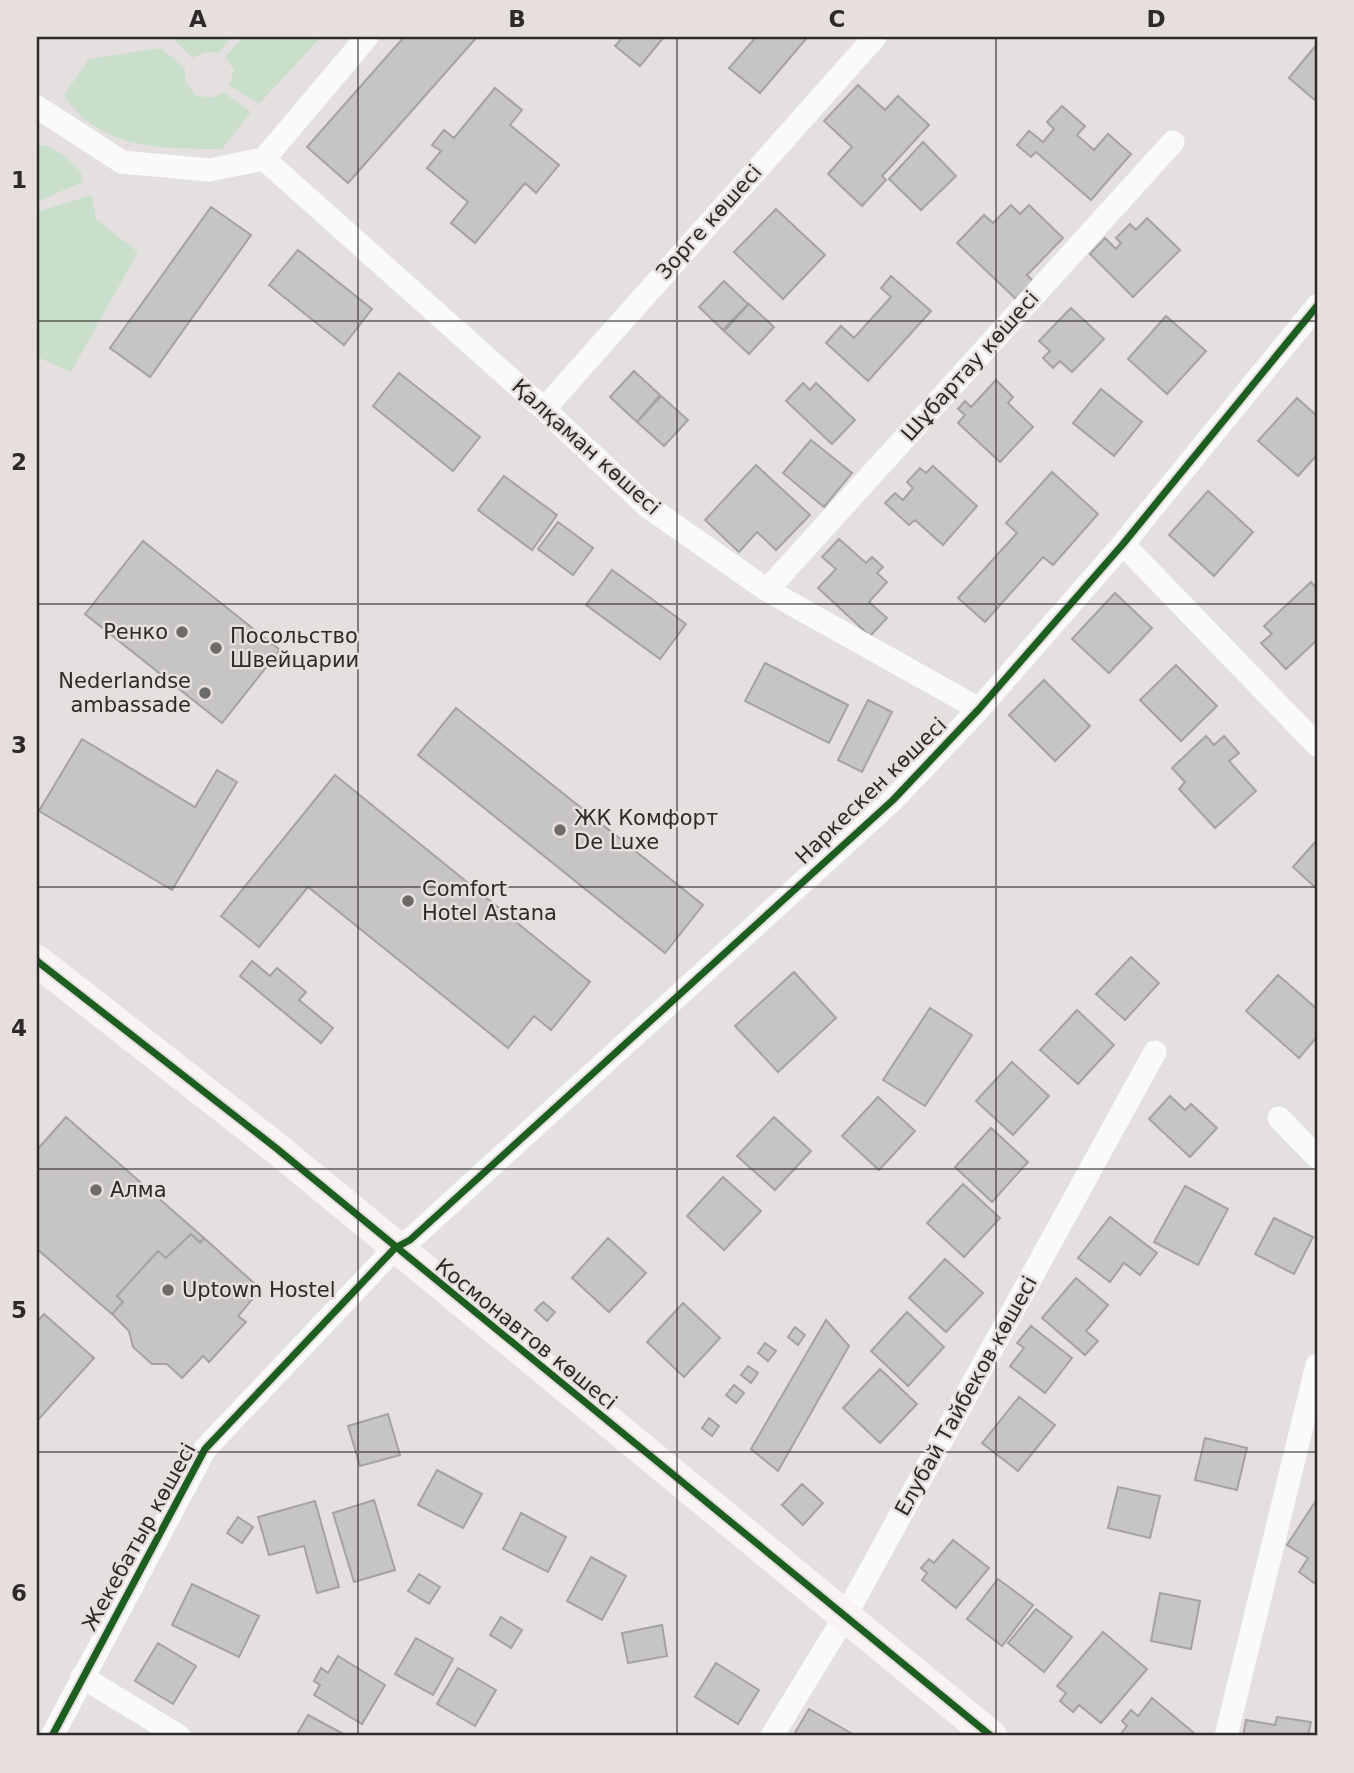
<svg xmlns="http://www.w3.org/2000/svg" width="1354" height="1773" viewBox="0 0 1354 1773" font-family="'DejaVu Sans',sans-serif">
<rect width="100%" height="100%" fill="#e4e0e0"/>
<path fill="#cadfc9" d="M171 37H232L218 53 205 52 192 58Z
M243 37H321L259 104 229 85 234 70 225 57Z
M161 48 185 69V81L195 95 212 98 223 92 251 112 222 149C164 149 99 150 64 95L89 59Z
M42 145C59 149 69 160 81 172L82 182 37 202V147Z
M92 195 96 219 138 252 71 372 37 357V212Z"/>
<path fill="#c7c4c4" stroke="#a5a2a2" stroke-width="2" d="M404 37H477L348 183 307 147Z
M623 37H664L640 66 615 46Z
M756 37H803L806 39 760 93 729 68Z
M1317 44V102L1289 78Z
M858 85 885 110 898 96 929 125 882 176 886 180 862 206 828 174 852 147 824 121Z
M495 88 522 110 510 125 559 165 536 193 525 183 475 243 451 223 468 202 427 168 441 151 432 145 444 130 454 138Z
M1062 106 1085 126 1077 135 1094 150 1108 134 1131 154 1091 200 1036 152 1031 157 1017 145 1029 131 1043 142 1054 129 1047 122Z
M923 142 956 176 921 210 889 179Z
M1011 205 1020 214 1029 205 1063 238 1027 275 1033 281 1016 299 957 243 984 215 993 223Z
M211 207 251 235 150 377 110 348Z
M776 209 825 255 783 299 734 252Z
M1147 218 1180 250 1133 297 1090 254 1105 238 1116 249 1121 243 1116 238 1130 224 1136 230Z
M298 250 372 309 344 345 269 285Z
M891 276 931 311 868 381 826 343 841 326 854 338 891 297 881 288Z
M724 281 748 304 723 330 699 307Z
M749 304 774 327 749 354 724 331Z
M1071 308 1104 339 1072 372 1060 361 1053 368 1043 358 1050 351 1039 341Z
M1166 316 1206 351 1167 394 1128 359Z
M634 371 660 395 637 422 610 397Z
M399 373 480 437 453 471 373 406Z
M996 380 1013 397 1008 403 1033 427 1000 462 958 423 965 415 958 409 965 401 971 407Z
M803 383 810 390 816 383 855 420 832 444 786 401Z
M1101 389 1142 422 1114 456 1073 423Z
M661 396 688 420 664 446 637 422Z
M1297 398 1317 416V455L1298 476 1258 441Z
M811 440 852 473 824 507 783 473Z
M756 465 810 515 776 550 757 532 739 552 705 520Z
M933 466 977 506 943 545 915 520 909 525 885 503 895 493 903 500 913 488 907 482 920 468 926 473Z
M1052 472 1098 514 1053 565 1043 557 985 622 958 598 1017 533 1006 523Z
M504 476 557 515 532 550 478 510Z
M1208 491 1253 532 1214 576 1169 535Z
M558 522 593 548 573 575 538 549Z
M839 539 866 563 872 557 883 567 877 573 887 582 869 602 887 618 870 636 818 588 836 569 822 557Z
M143 541 280 650 222 723 85 614Z
M612 570 686 624 660 659 586 605Z
M1311 582 1317 589V640L1286 669 1261 643 1272 634 1264 626Z
M1115 593 1152 628 1109 673 1072 639Z
M765 663 848 705 829 743 745 701Z
M1176 665 1217 706 1181 741 1140 700Z
M1044 680 1090 726 1055 761 1009 715Z
M868 700 892 712 862 772 838 760Z
M456 708 703 905 665 953 418 755Z
M1206 736 1214 745 1224 736 1239 753 1229 761 1256 791 1215 828 1179 789 1185 782 1172 768Z
M82 739 195 807 217 770 237 782 172 890 39 811Z
M335 775 590 982 551 1030 534 1016 508 1048 308 887 259 947 221 916Z
M1317 840V889L1293 867Z
M1131 957 1159 983 1125 1020 1096 994Z
M252 961 270 976 277 968 306 992 299 1000 333 1028 321 1043 240 976Z
M794 972 836 1018 778 1072 735 1026Z
M1278 975 1317 1009V1037L1299 1058 1246 1011Z
M930 1008 972 1035 925 1106 883 1080Z
M1077 1010 1114 1045 1078 1084 1040 1050Z
M1012 1062 1049 1096 1013 1135 976 1101Z
M1170 1096 1185 1110 1191 1104 1217 1128 1190 1157 1149 1119Z
M878 1097 915 1131 879 1170 842 1136Z
M66 1117 204 1238 200 1242 191 1234 166 1258 158 1251 117 1296 123 1302 112 1314 37 1249V1150Z
M774 1117 811 1151 775 1190 737 1156Z
M991 1128 1028 1162 992 1202 955 1167Z
M723 1177 761 1211 724 1250 687 1216Z
M963 1184 1000 1218 964 1257 927 1223Z
M1185 1186 1228 1209 1198 1265 1154 1242Z
M1110 1217 1157 1253 1140 1275 1124 1263 1110 1282 1078 1258Z
M1274 1218 1313 1237 1294 1274 1255 1254Z
M191 1234 200 1243 204 1238 255 1284 250 1290 255 1296 238 1316 246 1322 209 1362 203 1356 182 1378 167 1364H152L133 1347 129 1331 112 1314 123 1302 117 1296 158 1251 166 1258Z
M608 1238 646 1273 609 1312 572 1278Z
M945 1259 983 1293 946 1332 909 1298Z
M1076 1278 1108 1305 1086 1331 1098 1341 1085 1355 1042 1318Z
M543 1302 555 1312 547 1321 535 1310Z
M683 1303 720 1338 684 1377 647 1342Z
M907 1312 944 1347 908 1386 871 1351Z
M44 1314 94 1358 37 1421V1322Z
M826 1320 849 1346 778 1471 751 1449Z
M1031 1326 1072 1358 1045 1393 1010 1366 1024 1348 1017 1343Z
M795 1327 805 1335 798 1345 788 1337Z
M765 1343 776 1351 768 1361 758 1353Z
M748 1366 758 1373 751 1383 741 1375Z
M880 1369 917 1404 880 1443 843 1408Z
M734 1385 744 1393 736 1403 726 1395Z
M1019 1397 1055 1425 1018 1471 982 1443Z
M388 1414 400 1455 360 1466 348 1426Z
M709 1418 719 1426 712 1436 702 1428Z
M1205 1438 1247 1448 1237 1490 1195 1480Z
M437 1470 482 1494 463 1528 418 1505Z
M802 1484 823 1503 803 1525 782 1505Z
M1118 1487 1160 1496 1150 1538 1108 1528Z
M1317 1499V1585L1299 1572 1308 1558 1287 1545Z
M374 1500 395 1570 354 1582 333 1513Z
M315 1501 339 1587 317 1593 304 1546 269 1555 258 1517Z
M521 1513 566 1537 548 1572 503 1549Z
M238 1517 253 1527 242 1543 227 1533Z
M953 1540 989 1568 956 1608 922 1580 927 1573 921 1568 929 1559 934 1563Z
M591 1557 626 1576 602 1620 567 1601Z
M419 1574 440 1587 429 1604 408 1591Z
M998 1579 1033 1605 1002 1646 967 1619Z
M192 1584 259 1616 239 1657 172 1625Z
M1160 1593 1200 1601 1191 1649 1151 1641Z
M1036 1609 1072 1637 1044 1672 1008 1643Z
M501 1617 522 1630 511 1648 490 1635Z
M662 1625 667 1656 628 1663 622 1633Z
M1103 1632 1147 1669 1101 1723 1079 1705 1073 1712 1060 1701 1066 1693 1057 1686Z
M416 1638 453 1659 433 1695 395 1674Z
M158 1643 196 1666 173 1704 135 1681Z
M338 1656 385 1685 362 1724 314 1695 320 1685 314 1681 321 1668 328 1673Z
M716 1663 759 1690 738 1724 695 1697Z
M458 1668 496 1690 475 1726 437 1704Z
M1152 1698 1194 1733 1192 1736H1119L1127 1726 1122 1721 1131 1710 1138 1716Z
M809 1709 856 1736H793Z
M308 1715 347 1736H296Z
M1277 1717 1311 1722 1308 1736H1243L1246 1720 1275 1725Z"/>
<g fill="none" stroke-linecap="round" stroke-linejoin="round">
<path stroke="#fbfafa" stroke-width="23" d="M37 107 122 162 209 170 264 159 367 37
M264 159 544 409 647 506 767 590 979 709
M544 409 875 37
M1123 544 1317 745
M767 590 1173 142
M1279 1118 1317 1157
M82 1677 179 1736
M52 1736 205 1449 395 1248 410 1240 893 800 979 709 1123 544 1317 306
M772 1736 844 1618 1155 1052
M1226 1736 1317 1365"/>
<path stroke="#f8f4f4" stroke-width="32" d="M37 961 276 1148 991 1736"/>
<g stroke="#e6dfde" stroke-width="11">
<path id="cycleway" d="M37 961 276 1148 991 1736
M52 1736 205 1449 395 1248 410 1240 893 800 979 709 1123 544 1317 306"/>
</g>
<use href="#cycleway" stroke="#1b5e20" stroke-width="7"/>
</g>
<path fill="none" stroke="#2d2a2a" stroke-width="2" stroke-opacity="0.55" d="M358 37V1736M677 37V1736M996 37V1736M37 321H1317M37 604H1317M37 887H1317M37 1169H1317M37 1452H1317"/>
<g fill="#6d6a6a" stroke="#e6dfde" stroke-width="2.5">
<circle cx="182" cy="632" r="7"/>
<circle cx="216" cy="648" r="7"/>
<circle cx="205" cy="693" r="7"/>
<circle cx="560" cy="830" r="7"/>
<circle cx="408" cy="901" r="7"/>
<circle cx="96" cy="1190" r="7"/>
<circle cx="168" cy="1290" r="7"/>
</g>
<g text-anchor="middle" dominant-baseline="central" stroke-width="5" stroke-linejoin="round" paint-order="stroke">
<g font-size="21" fill="#2d2a2a" stroke="#e6dfde">
<text transform="translate(709 222) rotate(-48)">Зорге көшесі</text>
<text transform="translate(970 366) rotate(-48)">Шұбартау көшесі</text>
<text transform="translate(586 447) rotate(42)">Қалқаман көшесі</text>
<text transform="translate(871 791) rotate(-44)">Наркескен көшесі</text>
<text transform="translate(526 1334) rotate(39)">Космонавтов көшесі</text>
<text transform="translate(966 1396) rotate(-61)">Елубай Тайбеков көшесі</text>
<text transform="translate(139 1537) rotate(-61)">Жекебатыр көшесі</text>
</g>
<g font-size="21" fill="#2d2a2a" stroke="#e6dfde" text-anchor="start">
<text x="168" y="632" text-anchor="end">Ренко</text>
<text x="230" y="636">Посольство<tspan x="230" dy="24">Швейцарии</tspan></text>
<text x="191" y="681" text-anchor="end">Nederlandse<tspan x="191" dy="24">ambassade</tspan></text>
<text x="574" y="818">ЖК Комфорт<tspan x="574" dy="24">De Luxe</tspan></text>
<text x="422" y="889">Comfort<tspan x="422" dy="24">Hotel Astana</tspan></text>
<text x="110" y="1190">Алма</text>
<text x="182" y="1290">Uptown Hostel</text>
</g>
</g>
<rect width="1354" height="1773" fill="none" stroke="#e6dfde" stroke-width="77"/>
<rect x="38" y="38" width="1278" height="1696" fill="none" stroke="#2d2a2a" stroke-width="2.5"/>
<g font-size="23" text-anchor="middle" font-weight="bold" fill="#2d2a2a">
<text x="198" y="27">A</text>
<text x="517" y="27">B</text>
<text x="837" y="27">C</text>
<text x="1156" y="27">D</text>
<text x="19" y="188">1</text>
<text x="19" y="470">2</text>
<text x="19" y="753">3</text>
<text x="19" y="1036">4</text>
<text x="19" y="1318">5</text>
<text x="19" y="1601">6</text>
</g>
</svg>
